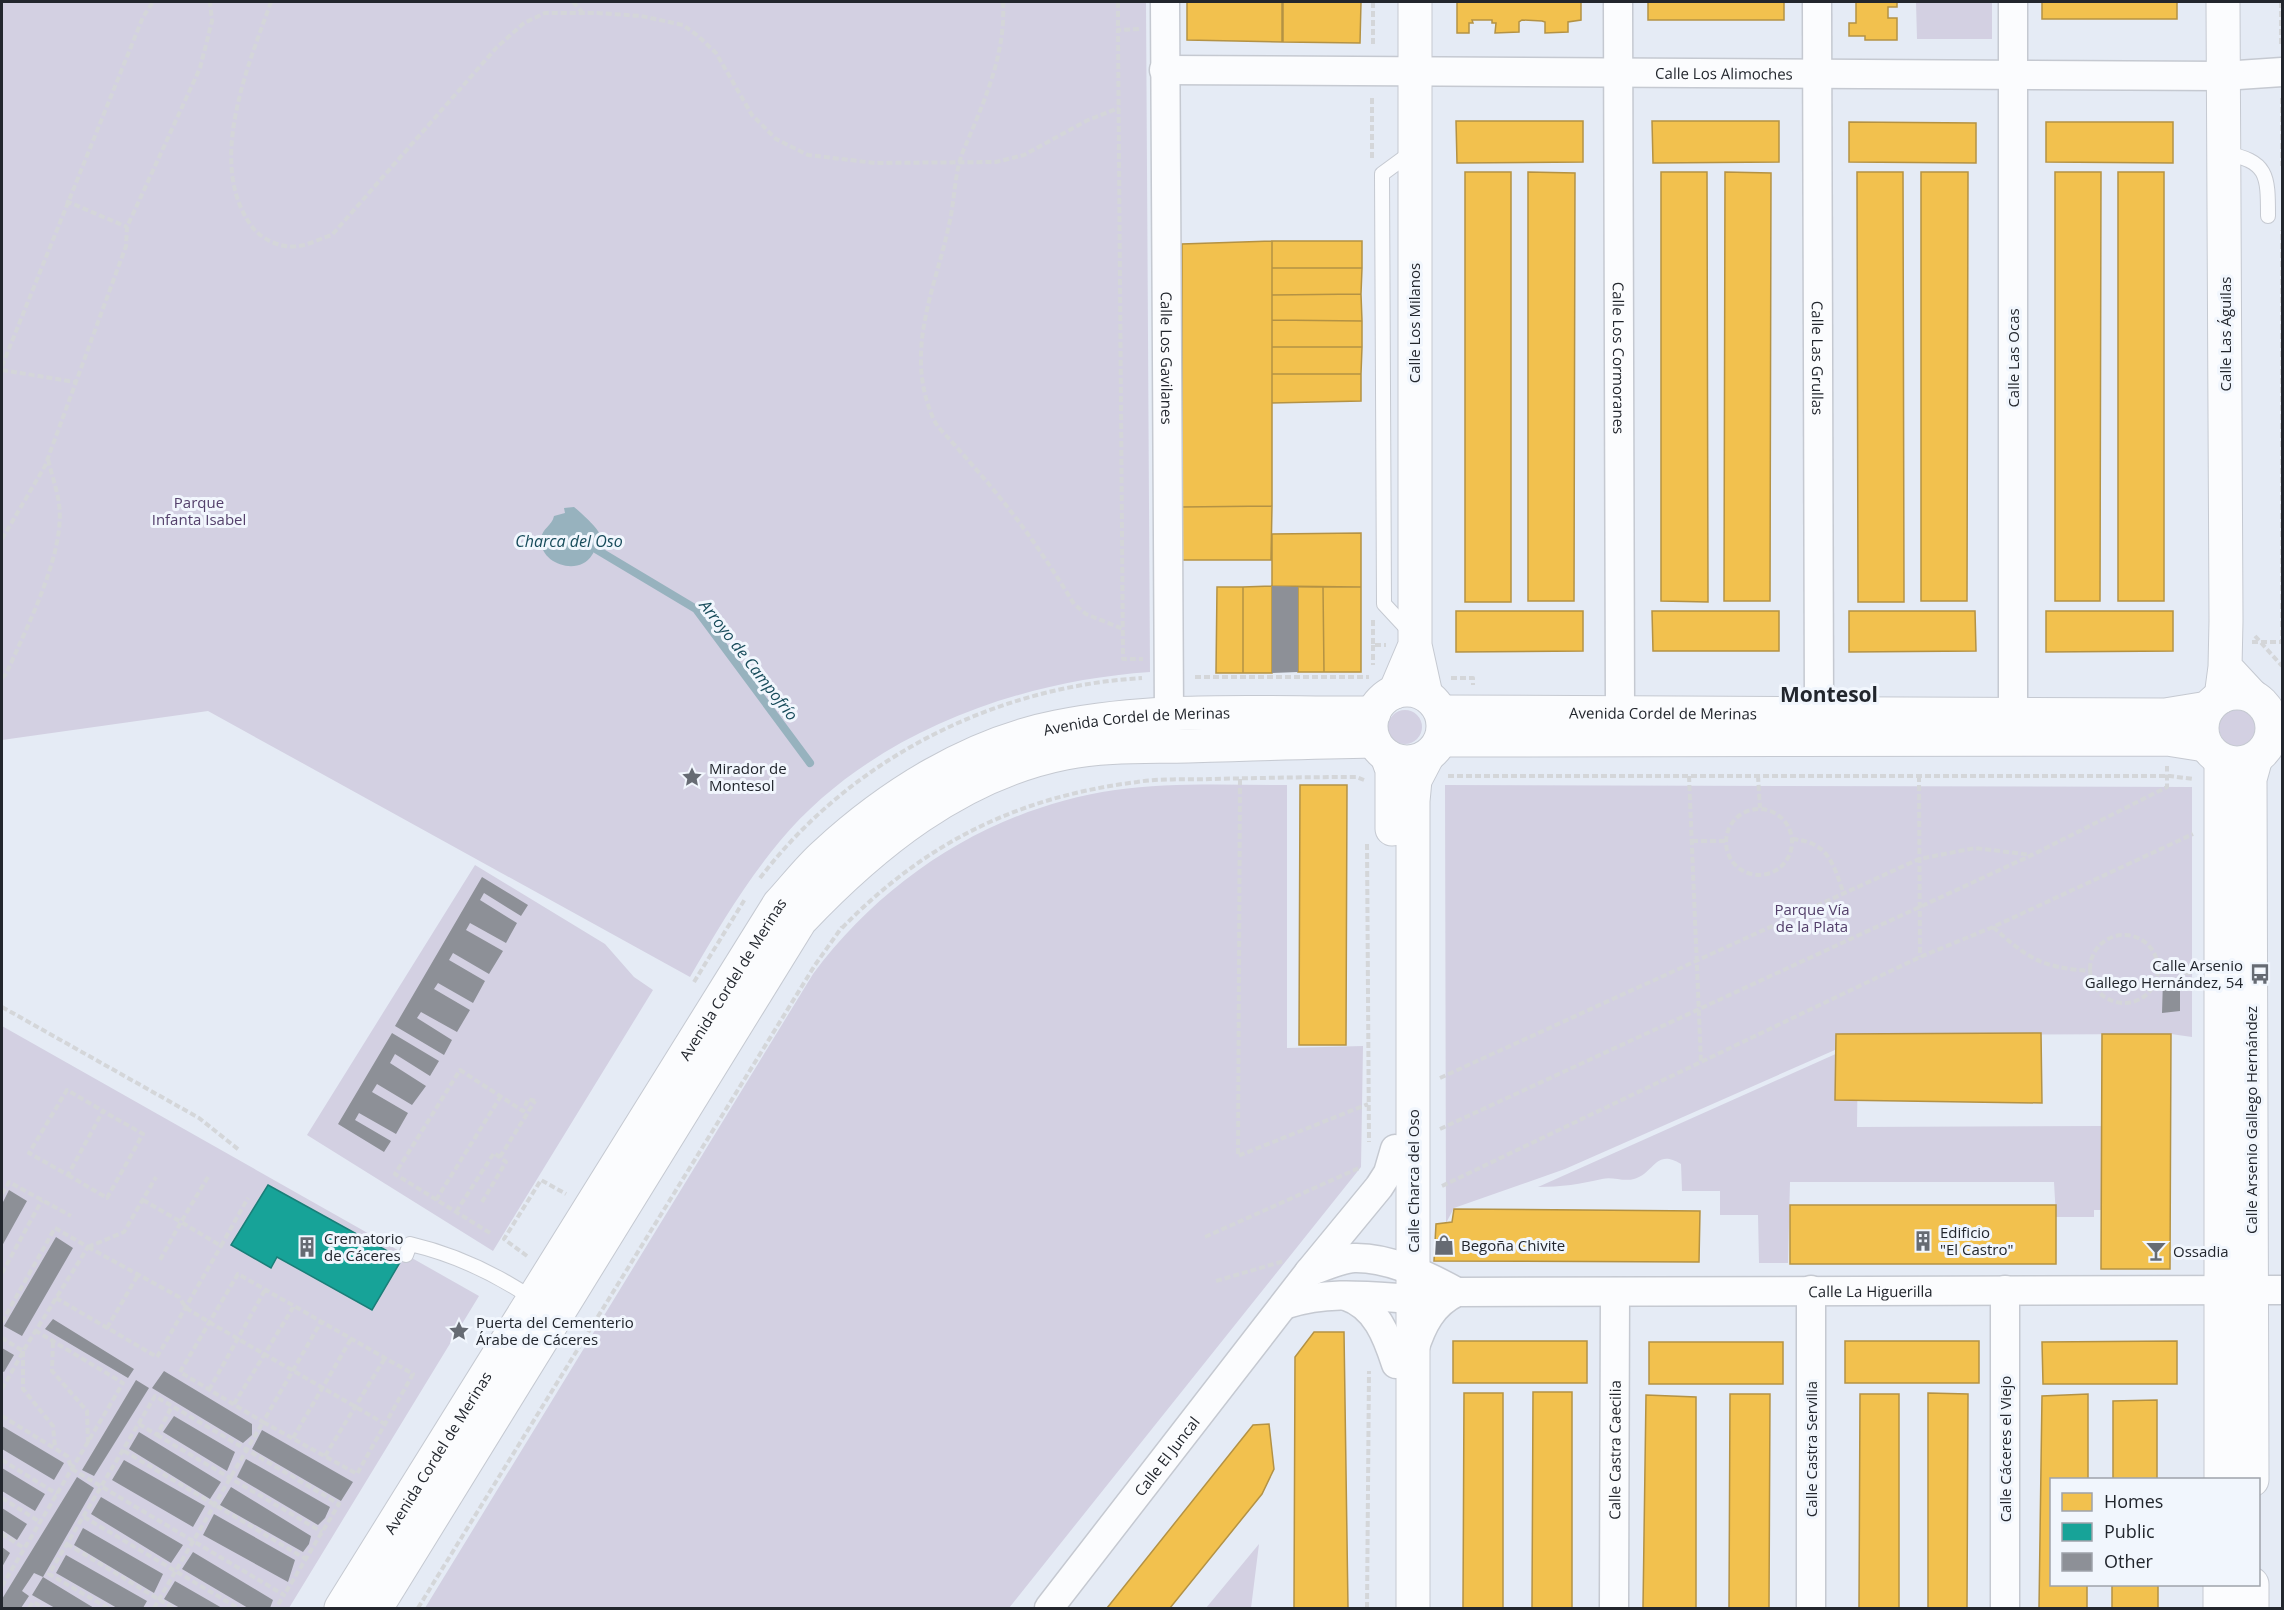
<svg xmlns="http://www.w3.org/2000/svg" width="2284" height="1610" viewBox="0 0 2284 1610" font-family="'Open Sans',sans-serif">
<rect width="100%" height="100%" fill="#e5ebf5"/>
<path fill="#d3d0e2" d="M2 2H1146L1150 672C1016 681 868 735 780 841 745 883 717 930 690 977L208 711 2 740Z
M1916 2H1992V39H1917Z
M2219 727a20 20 0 1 1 40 0a20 20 0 1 1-40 0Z
M1388 727a17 17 0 1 1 34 0a17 17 0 1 1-34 0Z
M1287 785V1048L1363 1046 1361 1167 1009 1608H425L813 974C886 876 993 808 1115 790 1172 782 1230 785 1287 785Z
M1445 785 2192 787V1037L2171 1034 1869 1035 1565 1169 1454 1208 1446 1223Z
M475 865 605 944 634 977 653 990 493 1251 307 1135Z
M2 1026 479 1296 289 1608H2Z
M1858 1044 1857 1127 2101 1126V1210H2094V1217H2056L2054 1182H1790L1788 1263H1759L1758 1215H1720V1191H1682L1681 1164C1655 1148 1655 1173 1634 1179 1623 1182 1612 1176 1602 1179 1581 1184 1561 1187 1538 1187Z
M1259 1544 1251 1608H1206Z"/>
<path fill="#97b2be" d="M574 507C579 511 597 527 599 533 600 538 598 542 595 546 594 549 594 553 592 555 579 577 539 564 541 539 542 528 552 526 554 516L565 513 564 508Z"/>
<path fill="#f2c14e" stroke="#b49244" stroke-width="1.5" d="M1187 2H1282V42L1187 40Z
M1283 2H1361L1360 43 1283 42Z
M1457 2H1581V20L1568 22V32L1545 33V22L1542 21 1522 20 1519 22V32L1495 33 1496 23H1492V20H1472L1473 23H1469V33H1457Z
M1648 2H1784V20H1648Z
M1856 2H1897V7H1888V18H1897V40H1865V36H1849V23H1856Z
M2042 2H2177V19H2042Z
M1456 121H1583V162L1457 163Z
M1652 121H1779V162L1653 163Z
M1849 122 1976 123V163L1849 162Z
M2046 122H2173V163L2046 162Z
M1465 172H1511V602H1465Z
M1528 172 1575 173 1574 601H1528Z
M1661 172H1707L1708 602 1661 601Z
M1725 172 1771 173 1770 601H1724Z
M1857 172H1903L1904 602H1858Z
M1921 172H1968L1967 601H1921Z
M2055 172H2101L2100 601H2055Z
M2118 172H2164V601H2118Z
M1272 241H1362V268H1272Z
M1272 241V506L1182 507V244Z
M1272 268H1362L1361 294 1272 295Z
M1361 294 1362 321 1272 320V295Z
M1272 320 1362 321V347H1272Z
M1272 347H1362L1361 374H1272Z
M1272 374H1361V401L1272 403Z
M1272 506 1271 560H1182V507Z
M1361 533V587L1272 586V534Z
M1272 586V673H1243V587Z
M1217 587H1243V673H1216Z
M1298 587H1323L1324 672H1298Z
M1323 587H1361V672H1324Z
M1456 611H1583V651L1456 652Z
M1652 611H1779V651H1653Z
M1849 611H1975L1976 651 1849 652Z
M2046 611H2173V651L2046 652Z
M1300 785H1347L1346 1045H1299Z
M2041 1033 2042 1103 1835 1100 1836 1034Z
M2102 1034H2171L2170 1269H2101Z
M1790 1205H2056V1264H1790Z
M1454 1209 1700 1211 1699 1262 1434 1261 1436 1224 1452 1222Z
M1314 1332H1344L1348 1608H1294L1295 1357Z
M1453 1341H1587V1383H1453Z
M1845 1341H1979V1383H1845Z
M2177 1341V1384H2043L2042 1342Z
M1649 1342H1783V1384H1649Z
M1533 1392H1572V1608H1532Z
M1464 1393H1503V1608H1463Z
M1928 1393 1968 1394 1967 1608H1928Z
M1730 1394H1770L1769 1608H1729Z
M1860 1394H1899V1608H1859Z
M2088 1394V1480H2052V1584H2087V1608H2039L2042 1396Z
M1646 1395 1696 1397V1608H1643Z
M2157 1400V1480H2113V1401Z
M1269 1424 1274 1469 1262 1494 1170 1608H1107L1253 1425Z
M2112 1584H2158V1608H2112Z"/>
<path fill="#17a398" stroke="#1a7e78" stroke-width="1.5" d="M268 1185 402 1259 372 1310 277 1257 271 1268 231 1245Z"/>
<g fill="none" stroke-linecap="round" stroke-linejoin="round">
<path stroke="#97b2be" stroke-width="8" d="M594 548 696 609 810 763"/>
</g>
<path fill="#8d9097" d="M1272 586 1298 587V672L1272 673Z
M482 877 528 905 521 916 484 893 480 900 517 923 506 943 470 923 466 930 503 951 489 974 453 953 449 960 485 981 473 1003 438 983 434 989 470 1010 457 1032 421 1012 417 1018 452 1040 444 1055 395 1026Z
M2163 980H2180V1011L2162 1013Z
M392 1033 439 1061 430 1076 395 1054 390 1063 426 1086 412 1105 377 1084 372 1092 408 1113 396 1134 359 1113 355 1120 391 1141 384 1152 338 1124Z
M9 1190 27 1201 2 1246V1204Z
M56 1237 73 1248 22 1336 4 1326Z
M53 1319 134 1369 128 1378 45 1329Z
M2 1348 14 1355 4 1372 2 1371Z
M164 1371 252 1424V1435L243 1443 152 1388Z
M136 1380 149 1388 94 1476 82 1470Z
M174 1416 235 1452 227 1471 163 1432Z
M2 1426 64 1463 54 1480 2 1449Z
M262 1430 353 1482 341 1501 252 1449Z
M139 1432 221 1482 210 1499 129 1449Z
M246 1459 330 1507 325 1518 318 1525 237 1477Z
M124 1460 205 1506 193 1527 112 1480Z
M2 1468 45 1494 35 1511 2 1491Z
M77 1477 94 1488 43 1577 94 1608H55L32 1595 43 1577 34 1573 22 1591 29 1596 21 1608H2V1599Z
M231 1487 311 1536 309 1544 303 1552 220 1505Z
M101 1497 183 1545 171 1563 91 1514Z
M2 1508 27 1524 17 1540 2 1530Z
M214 1514 295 1560 288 1582 203 1535Z
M83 1528 163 1574 154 1593 74 1545Z
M2 1547 10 1553 2 1567Z
M193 1552 273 1600 270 1608H248L182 1569Z
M66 1555 147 1601 143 1608H117L56 1573Z
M175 1581 222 1608H180L164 1599Z"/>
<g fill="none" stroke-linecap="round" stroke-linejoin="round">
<g stroke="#c5c9d1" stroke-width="16">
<path id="lane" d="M2224 153C2268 161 2268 175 2268 216
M1410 632 1384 604 1382 174 1412 152
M406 1255 410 1244C453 1254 496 1274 533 1299"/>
</g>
<g stroke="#c5c9d1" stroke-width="31">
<g id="street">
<path id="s1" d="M1165 2 1169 715"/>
<path id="s2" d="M1618 2 1620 712"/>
<path id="s3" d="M1817 2 1819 713"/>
<path id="s4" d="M1164 70 2223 76 2282 72"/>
<path d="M2013 714V2"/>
<path d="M1309 1272C1323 1267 1340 1259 1354 1258 1389 1257 1428 1276 1457 1292"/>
<path d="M1346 1296C1376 1306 1387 1336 1396 1364"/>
<path d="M1287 1304C1336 1288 1385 1299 1436 1300"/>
<path id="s5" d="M1414 1350C1422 1325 1432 1304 1457 1292L2282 1290"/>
<path id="s6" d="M1049 1608 1309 1272 1379 1187 1388 1173 1395 1149"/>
<path id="s7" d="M1614 1608 1615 1292"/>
<path d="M1811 1608V1290"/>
<path d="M2005 1608V1290"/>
</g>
</g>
<g stroke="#c5c9d1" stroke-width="35">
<path id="secondary" d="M1415 2V645L1426 695
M2225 667 2251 695
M1395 692 1415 645
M2221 697 2225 667 2226 621 2223 2
M1387 756 1392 770V829
M2221 1480V760
M2252 1480 2250 779 2255 761
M2252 1584V1608
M1413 1608V801L1415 780 1427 757
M2220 1608V1584"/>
</g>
<g stroke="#c5c9d1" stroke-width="35">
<g id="primary">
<circle cx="1407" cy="726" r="36"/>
<circle cx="2237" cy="728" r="35"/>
<path id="s8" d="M1441 712 2165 715 2208 708"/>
<path d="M1441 740 2167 739 2205 745"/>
<path id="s9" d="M341 1608 779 904C794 888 808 869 825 854 889 795 970 744 1057 727 1160 706 1269 714 1374 713"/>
<path d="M376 1608 800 921C872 845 959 774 1065 753 1105 745 1147 747 1188 746 1250 744 1312 742 1374 741"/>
</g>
</g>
<path stroke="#d4d6d9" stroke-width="4" stroke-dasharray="6 3" stroke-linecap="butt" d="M271 2C248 66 205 166 253 228 263 240 282 249 298 246 309 245 321 238 332 235L497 47 524 23 545 13H597L641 16 683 25 698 36 716 53 752 115 776 139 808 155 875 163 996 162 1024 155 1088 120 1119 108
M573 2 582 12
M1003 2C1006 54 984 102 964 149 954 172 955 200 949 225 935 290 903 352 934 420 937 427 945 434 951 441 968 460 985 479 1001 499 1028 532 1052 568 1074 604L1086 614 1123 629
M1118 2V30
M1373 2V47
M2281 2V46
M1139 29 1118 30 1123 659H1143
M1372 98V159
M2282 98V166
M66 201 127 227
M2 366 143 17 153 2
M2 370 75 382
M2 539 45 466 126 246 127 227 200 68 212 21 210 2
M1373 620V645H1386
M2255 636 2282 666
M2252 642H2282V230
M1373 645V665
M1195 677H1369
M2 678 6 674C26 629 66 552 59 504 57 489 51 473 48 459
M1451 678H1473V685
M1448 776H2170L2193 779
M1689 776 1701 1063
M1758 776 1760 808
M1919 776 1920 957
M1240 779 1238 1156 1368 1104
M1726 842a33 33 0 1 1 66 0a33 33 0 1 1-66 0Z
M1792 839C1829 842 1833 864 1844 894
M1692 841H1725
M1367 844 1369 1142
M760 878C851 759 993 687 1142 678
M1993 927C2029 959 2040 967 2090 971
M842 928C926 842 1018 797 1137 782 1161 778 1186 780 1210 779 1259 778 1307 777 1356 777L1364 780
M2090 969a34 34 0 1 1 68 0a34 34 0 1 1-68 0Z
M2158 968 2193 974
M694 982 745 899
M2 1007 199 1118 239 1150
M1440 1078 1919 859 1975 848 2032 855
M1440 1129 2032 855 2167 787V766
M500 1157 535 1101
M68 1175 107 1198 143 1134 103 1111 68 1175 29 1153 67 1090 103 1111
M208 1177 181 1222 221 1246 248 1198
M1442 1186 1920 957 1993 927 2193 834
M2 1194 9 1182 71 1216
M143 1200 181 1222 160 1260
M436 1200 501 1096
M456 1212 494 1153 506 1162 482 1202
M490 1233 395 1174 460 1070 523 1111 528 1099 535 1101
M1205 1237 1359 1168
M88 1247 179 1297 186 1308 209 1322 385 1424
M88 1247 124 1232 156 1177
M527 1256 504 1239 541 1180 566 1194
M2 1273 42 1200
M1216 1281 1284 1261
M56 1298 157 1357 221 1246
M2 1322 55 1228 88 1247 23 1351 2 1338
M107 1328 138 1275
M53 1342 52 1371 87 1411 88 1442
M23 1351V1389L53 1426 55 1448
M2 1389 23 1352
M209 1390 265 1290
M234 1404 294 1306
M2 1416 67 1456 72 1469 284 1595 276 1608
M139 1424 157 1435 172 1406
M157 1435 322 1532
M293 1438 351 1339
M124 1451 306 1559
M325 1456 385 1358
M2 1460 57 1494
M2 1498 40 1522
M84 1517 238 1608
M2 1534 24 1548
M67 1544 173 1608
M2 1586 123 1383 36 1331
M29 1608 33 1602 44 1608
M108 1608 49 1574 155 1396 339 1504 284 1595
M154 1608 263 1422 357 1474 413 1374 238 1274 180 1372 263 1422 321 1322
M418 1608 815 965 842 927
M1367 1608 1369 1371"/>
<use href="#lane" stroke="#fbfcfe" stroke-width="14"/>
<use href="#street" stroke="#fbfcfe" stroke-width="28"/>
<use href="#secondary" stroke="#fbfcfe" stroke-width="33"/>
<use href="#primary" stroke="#fbfcfe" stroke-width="33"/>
</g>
<defs>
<g id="sight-bare" transform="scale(1.62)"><path d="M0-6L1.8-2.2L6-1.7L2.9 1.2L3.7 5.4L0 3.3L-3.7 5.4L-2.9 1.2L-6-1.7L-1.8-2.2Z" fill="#666b73" stroke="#f1f6fd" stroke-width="2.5" paint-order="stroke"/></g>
<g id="bus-bare" transform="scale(1.62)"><path d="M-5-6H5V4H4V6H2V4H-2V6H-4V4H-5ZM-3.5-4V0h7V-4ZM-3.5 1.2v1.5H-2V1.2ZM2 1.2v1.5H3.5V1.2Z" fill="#666b73" stroke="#f1f6fd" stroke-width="2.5" paint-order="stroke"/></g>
<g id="building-bare" transform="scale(1.62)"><path d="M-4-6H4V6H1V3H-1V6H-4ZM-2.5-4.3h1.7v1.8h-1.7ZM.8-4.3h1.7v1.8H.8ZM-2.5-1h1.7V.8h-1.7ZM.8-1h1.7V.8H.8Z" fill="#666b73" stroke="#f1f6fd" stroke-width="2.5" paint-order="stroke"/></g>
<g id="shop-bare" transform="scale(1.62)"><path d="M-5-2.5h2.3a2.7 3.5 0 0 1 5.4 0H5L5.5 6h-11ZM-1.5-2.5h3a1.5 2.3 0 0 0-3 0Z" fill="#666b73" stroke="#f1f6fd" stroke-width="2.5" paint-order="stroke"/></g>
<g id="bar-bare" transform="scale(1.62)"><path d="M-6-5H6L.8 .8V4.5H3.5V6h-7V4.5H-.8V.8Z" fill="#666b73" stroke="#f1f6fd" stroke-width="2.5" paint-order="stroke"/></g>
</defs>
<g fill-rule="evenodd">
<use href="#sight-bare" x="692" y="777"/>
<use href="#bus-bare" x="2260" y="974"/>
<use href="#building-bare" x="1923" y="1241"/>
<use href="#shop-bare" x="1444" y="1245"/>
<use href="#building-bare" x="307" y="1247"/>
<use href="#bar-bare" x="2156" y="1251"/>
<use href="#sight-bare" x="459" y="1331"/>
</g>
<g text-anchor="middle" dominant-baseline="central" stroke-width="6" stroke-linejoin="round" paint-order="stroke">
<g font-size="15" fill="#22262d" stroke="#f1f6fd">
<text stroke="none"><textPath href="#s4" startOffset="560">Calle Los Alimoches</textPath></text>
<text transform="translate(1414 323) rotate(-90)">Calle Los Milanos</text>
<text transform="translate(2225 334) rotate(-90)">Calle Las Águilas</text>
<text stroke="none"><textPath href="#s2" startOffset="356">Calle Los Cormoranes</textPath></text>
<text stroke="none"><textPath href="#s3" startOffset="356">Calle Las Grullas</textPath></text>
<text stroke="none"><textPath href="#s1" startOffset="356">Calle Los Gavilanes</textPath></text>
<text transform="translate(2013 358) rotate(-90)">Calle Las Ocas</text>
<text stroke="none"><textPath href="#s8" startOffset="222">Avenida Cordel de Merinas</textPath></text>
<text stroke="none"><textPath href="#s9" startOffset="1245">Avenida Cordel de Merinas</textPath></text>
<text stroke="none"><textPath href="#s9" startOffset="741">Avenida Cordel de Merinas</textPath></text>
<text transform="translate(2251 1120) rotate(-90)">Calle Arsenio Gallego Hernández</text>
<text transform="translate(1413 1181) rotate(-90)">Calle Charca del Oso</text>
<text stroke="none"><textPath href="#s5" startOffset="488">Calle La Higuerilla</textPath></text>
<text transform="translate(1811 1449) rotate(-90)">Calle Castra Servilia</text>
<text transform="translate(2005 1449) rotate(-90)">Calle Cáceres el Viejo</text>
<text stroke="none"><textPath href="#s7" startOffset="158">Calle Castra Caecilia</textPath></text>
<text stroke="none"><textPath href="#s9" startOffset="183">Avenida Cordel de Merinas</textPath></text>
<text stroke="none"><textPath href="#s6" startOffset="192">Calle El Juncal</textPath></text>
</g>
<g font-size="15" fill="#54406b" stroke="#f1f6fd">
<text x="199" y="502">Parque<tspan x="199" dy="17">Infanta Isabel</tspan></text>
<text x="1812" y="909">Parque Vía<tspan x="1812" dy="17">de la Plata</tspan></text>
</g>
<g font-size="15" fill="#22262d" stroke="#f1f6fd" text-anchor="start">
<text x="709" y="768">Mirador de<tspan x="709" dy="17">Montesol</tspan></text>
<text x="2243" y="965" text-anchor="end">Calle Arsenio<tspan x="2243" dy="17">Gallego Hernández, 54</tspan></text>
<text x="1940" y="1232">Edificio<tspan x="1940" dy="17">"El Castro"</tspan></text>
<text x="324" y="1238">Crematorio<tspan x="324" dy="17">de Cáceres</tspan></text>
<text x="1461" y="1245">Begoña Chivite</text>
<text x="2173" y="1251">Ossadia</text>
<text x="476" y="1322">Puerta del Cementerio<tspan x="476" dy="17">Árabe de Cáceres</tspan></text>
</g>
<g font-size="16" font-style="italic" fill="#184c5b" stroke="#f1f6fd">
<text x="569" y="541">Charca del Oso</text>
<text transform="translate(749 660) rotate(52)">Arroyo de Campofrío</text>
</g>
<g font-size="21" font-weight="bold" fill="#22262d" stroke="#f1f6fd">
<text x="1829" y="694">Montesol</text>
</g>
</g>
<rect width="2284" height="1610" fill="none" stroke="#22262d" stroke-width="6"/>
<rect x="2050" y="1478" width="210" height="108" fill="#f1f6fd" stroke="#9ea3aa" stroke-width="1.5"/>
<rect x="2062" y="1493" width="30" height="18" fill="#f2c14e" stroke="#9ea3aa" stroke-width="1.5"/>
<text x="2104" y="1508" font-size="18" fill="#22262d">Homes</text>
<rect x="2062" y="1523" width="30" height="18" fill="#17a398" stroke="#9ea3aa" stroke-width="1.5"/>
<text x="2104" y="1538" font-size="18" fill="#22262d">Public</text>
<rect x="2062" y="1553" width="30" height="18" fill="#8d9097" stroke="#9ea3aa" stroke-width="1.5"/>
<text x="2104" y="1568" font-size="18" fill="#22262d">Other</text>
</svg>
